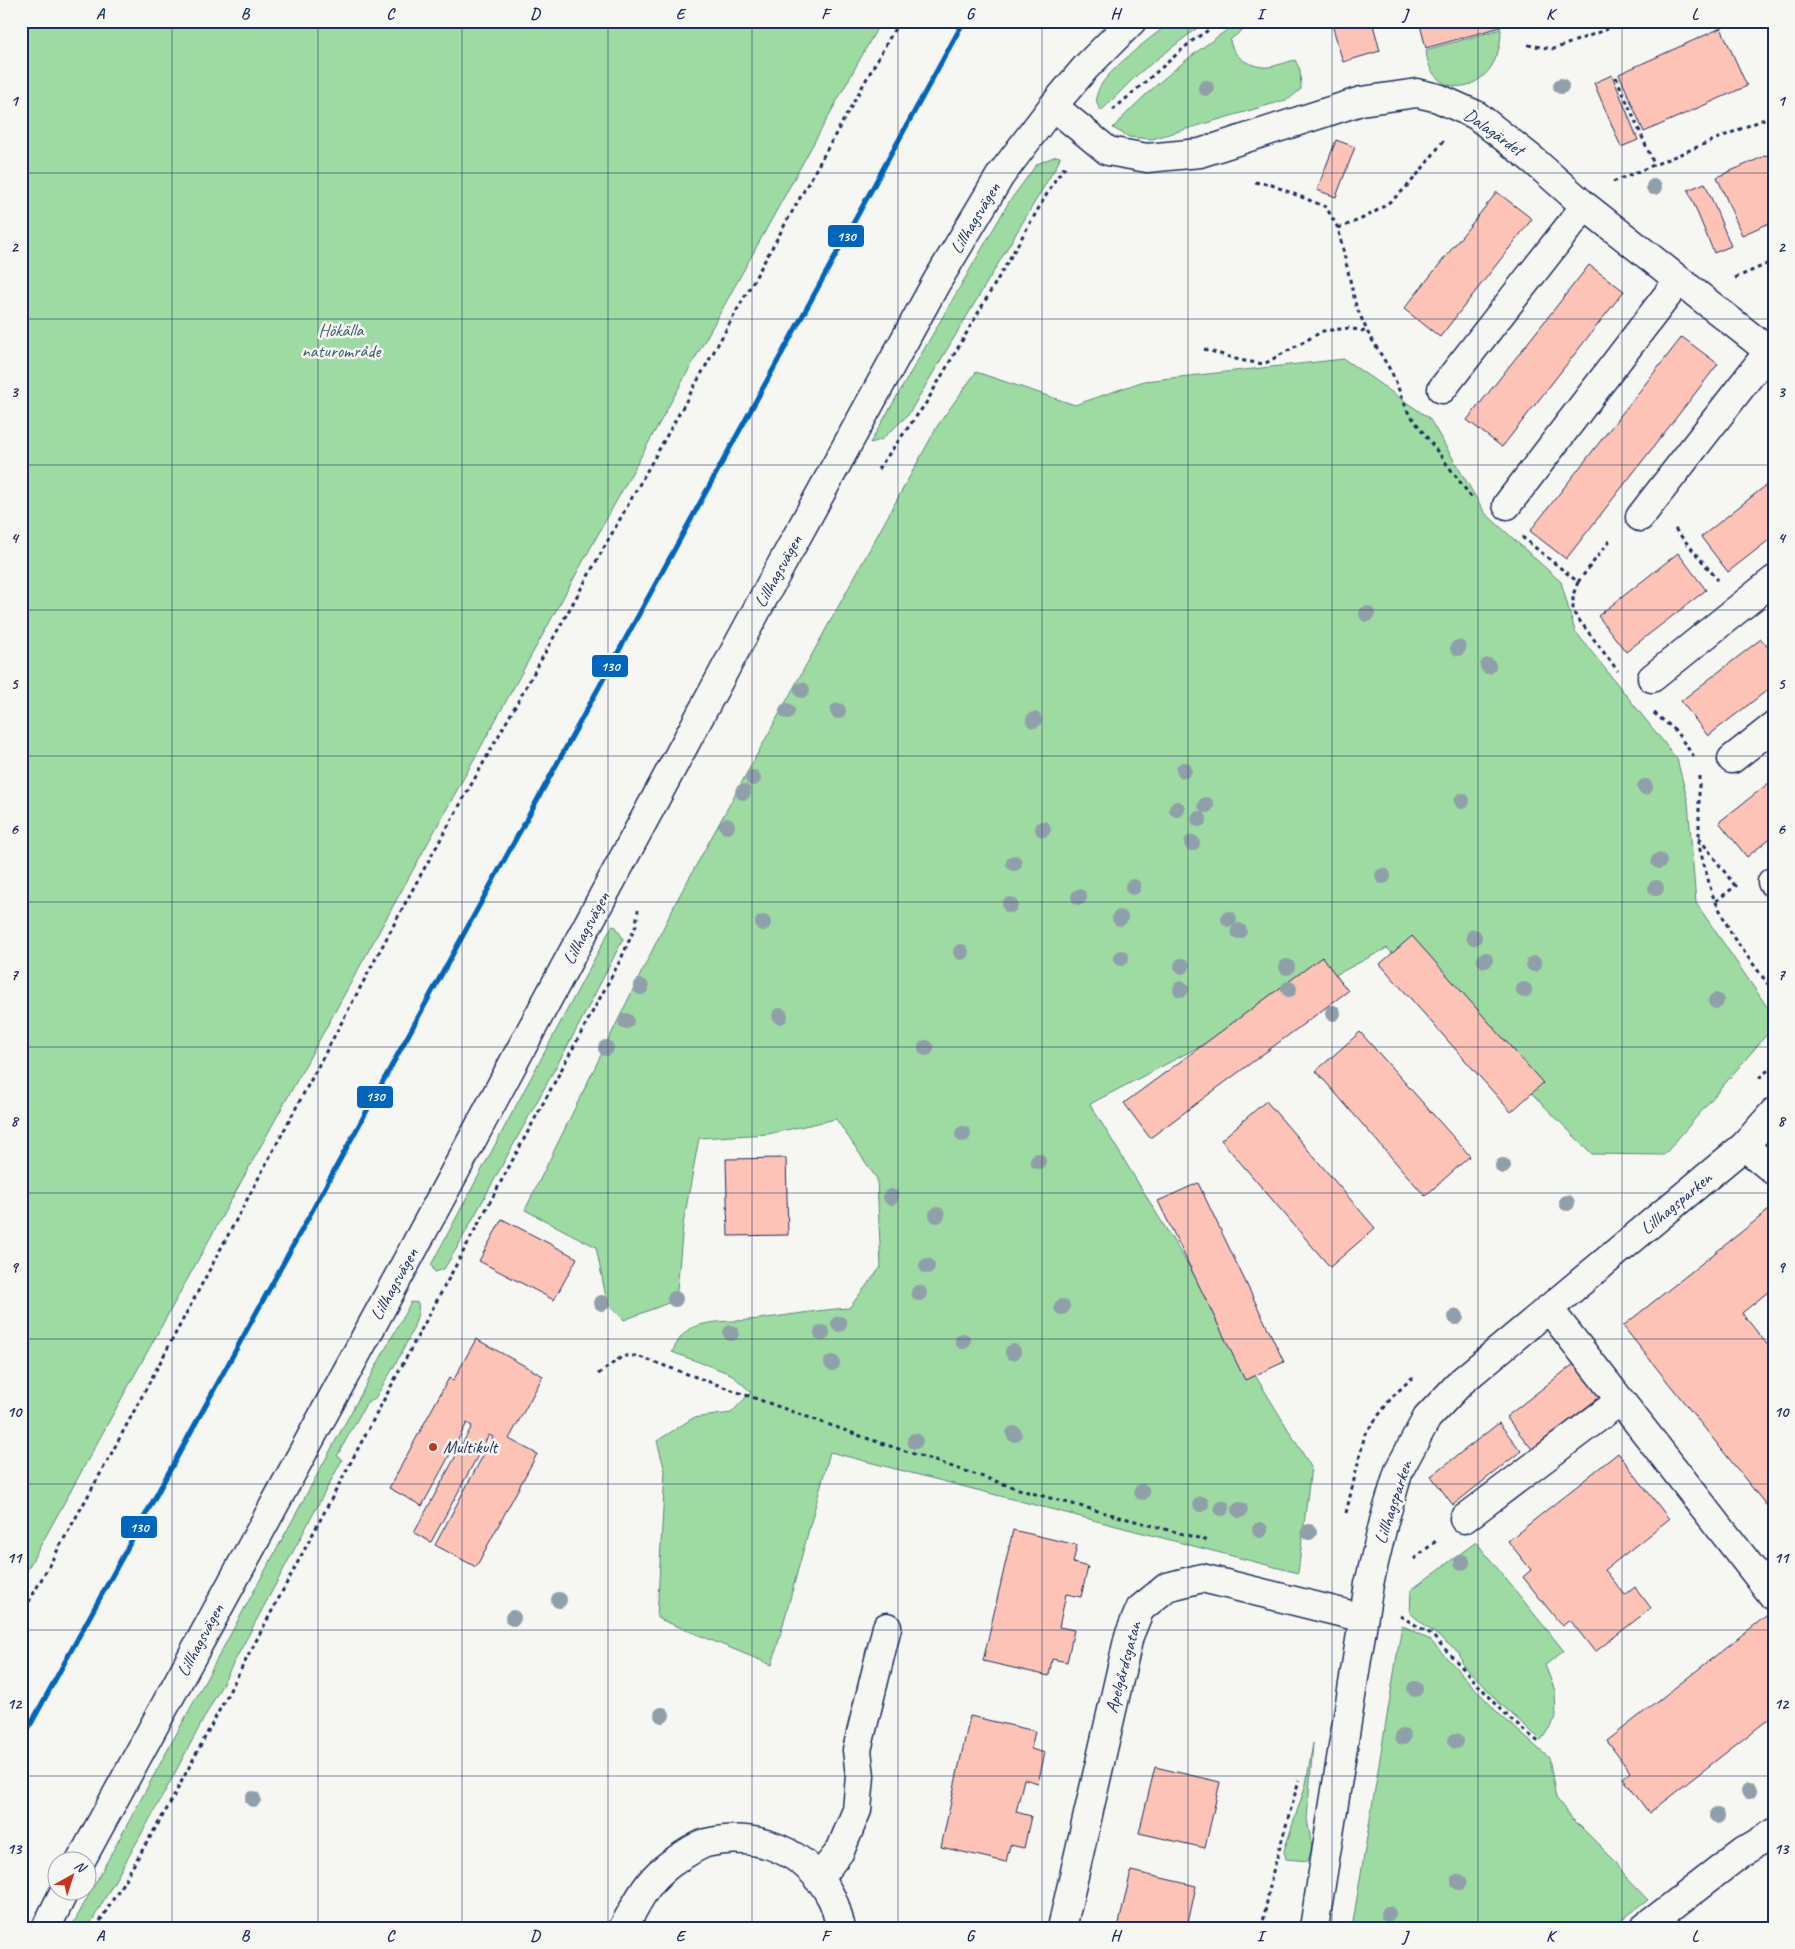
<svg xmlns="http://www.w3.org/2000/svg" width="1795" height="1949" viewBox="0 0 1795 1949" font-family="Caveat,sans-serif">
<rect width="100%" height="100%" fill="#f6f6f2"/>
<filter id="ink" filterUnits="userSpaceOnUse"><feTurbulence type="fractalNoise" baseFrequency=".02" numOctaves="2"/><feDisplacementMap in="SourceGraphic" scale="10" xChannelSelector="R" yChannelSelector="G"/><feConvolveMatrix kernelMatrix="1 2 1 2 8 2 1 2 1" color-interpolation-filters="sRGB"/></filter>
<g filter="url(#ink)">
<path fill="#9edba2" stroke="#5c8580" d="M21 21H881L21 1581Z
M1173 21H1206L1138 74 1101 111C1096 105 1095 96 1099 89 1106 71 1156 33 1173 21Z
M1240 21H1253L1230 40C1232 57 1251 68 1268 67 1277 66 1286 62 1295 60L1300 70 1301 89 1289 99 1152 139 1129 137 1113 128C1150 87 1194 52 1240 21Z
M1501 29C1502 95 1430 107 1426 50Z
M1056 156 1060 157 1058 163 908 415 881 440 870 443 1009 202 1037 164Z
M1344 359 1429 418 1485 513 1561 582 1575 631 1677 759 1688 802 1696 903 1774 1017V1026L1664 1155 1592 1154 1387 948 1090 1104 1311 1467 1298 1573 830 1452 772 1665 657 1618 665 1471 657 1441 693 1418 731 1413 751 1392 731 1374 672 1352C676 1344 683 1332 691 1328 710 1320 729 1322 749 1320 782 1317 814 1310 849 1308L881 1267 877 1179 836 1119 768 1134 699 1138 683 1225 676 1300 624 1320 607 1302 596 1247 525 1210 676 902 938 425 976 372 1075 405 1144 381Z
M612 926 616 927 623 939 581 1021 458 1246 444 1269 435 1272 431 1265Z
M411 1302 418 1303C423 1323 385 1381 374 1400L367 1402 337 1456 342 1460 155 1810 88 1928H71Z
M1476 1542 1564 1651 1545 1665 1555 1691 1556 1718 1541 1740 1497 1701 1480 1681 1464 1667 1459 1653 1410 1613 1411 1590Z
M1402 1625 1430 1640 1499 1714 1549 1758 1556 1798 1572 1818 1615 1861 1624 1875 1648 1900 1611 1928H1352Z
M1313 1743 1307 1819 1312 1847 1308 1861 1286 1859 1284 1851 1306 1784Z"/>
<path fill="#fec3b7" stroke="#1b2f5e" d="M1331 21H1372L1380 51 1343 62Z
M1419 21H1499L1501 27 1426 48Z
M1721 28 1747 86 1644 132 1619 74Z
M1612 75 1638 140 1621 147 1594 83Z
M1336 140 1355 147 1336 197 1317 190Z
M1774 152V221L1742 235 1717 177Z
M1705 183 1731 246 1714 253 1688 190Z
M1497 192 1532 219 1440 337 1404 309Z
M1589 265 1624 291 1502 447 1467 420Z
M1682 337 1718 364 1566 559 1530 531Z
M1774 479V536L1728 572 1701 537Z
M1678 553 1706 590 1626 652 1598 616Z
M1761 639 1774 655V685L1708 736 1681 701Z
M1774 779V835L1747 857 1719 822Z
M1774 927V940L1768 932Z
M1412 936 1543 1083 1511 1112 1380 964Z
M1322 957 1348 991 1150 1138 1124 1103Z
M1360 1032 1470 1156 1425 1196 1316 1071Z
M1266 1101 1375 1228 1330 1267 1221 1140Z
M786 1158 788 1235 728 1236 726 1159Z
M1198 1183 1284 1362 1245 1380 1158 1201Z
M1774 1206V1287L1742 1313 1774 1353V1515L1623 1326Z
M502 1219 577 1258 554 1300 479 1261Z
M476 1339 543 1376 509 1439 537 1454 476 1567 435 1545 493 1437 489 1435 431 1542 414 1533 472 1426 467 1423 422 1506 389 1488 449 1378 453 1381Z
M1575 1363 1601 1396 1532 1449 1506 1417Z
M1499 1423 1521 1451 1453 1505 1431 1476Z
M1618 1453 1669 1519 1605 1570 1625 1595 1635 1587 1651 1608 1595 1652 1570 1620 1562 1626 1523 1577 1531 1570 1508 1541Z
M1013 1530 1077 1545 1073 1563 1088 1567 1081 1597 1066 1594 1059 1627 1074 1630 1067 1662 1052 1659 1049 1676 983 1661Z
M1770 1613 1774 1618V1715L1649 1813 1623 1778 1630 1772 1607 1741Z
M970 1716 1035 1731 1031 1749 1045 1753 1038 1783 1024 1779 1016 1812 1031 1816 1024 1848 1010 1845 1006 1862 941 1847Z
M1155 1767 1220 1782 1205 1848 1139 1833Z
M1131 1871 1196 1886 1187 1928H1118Z"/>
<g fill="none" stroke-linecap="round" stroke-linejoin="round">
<g stroke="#1b2f5e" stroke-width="31">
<path id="minor" d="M1053 106 1108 151 1147 158 1200 153 1361 101 1417 93 1438 98 1476 115 1533 160 1585 206 1774 355
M1442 389 1585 206
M1507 505 1679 280
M1640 517 1769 351
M1652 678 1774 580
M1732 759 1774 726
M1772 882 1774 881
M1744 1146 1774 1171
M1549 1309 1774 1597
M1464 1519 1620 1401
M80 1862 401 1272 773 580 936 283 1000 176 1053 106 1086 67 1132 21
M818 1879 840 1851 857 1810 860 1776 857 1750 887 1627
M46 1928 64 1892
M623 1928C635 1907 645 1884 664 1869 672 1862 696 1846 706 1843 756 1831 808 1851 832 1899 836 1907 838 1918 841 1928
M1062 1928 1129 1636 1140 1609 1167 1587 1202 1578 1363 1618
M1314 1928 1369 1584 1384 1521 1399 1470 1427 1418 1462 1381 1744 1146 1774 1112
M1644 1928 1744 1851 1774 1833"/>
</g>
<path stroke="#1b2f5e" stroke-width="3" stroke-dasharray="4 4" stroke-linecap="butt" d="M1770 21 1774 25
M1528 45 1554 49 1629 21
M1616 77 1654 164
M1113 110 1192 41 1222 21
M1255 182 1272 185 1326 207 1338 228 1356 306 1368 333 1392 373 1408 412 1472 498
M1613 182 1774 115
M1338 228C1393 210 1411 184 1444 140
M1735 278 1774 261
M1204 349 1239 360 1264 364 1323 331 1349 328 1367 332
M878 469 926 403 1055 180 1067 164
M1675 529 1718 580
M1522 537 1578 582 1573 595V612L1618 671
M1578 582 1611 539
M1654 713 1674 729 1695 758
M1699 776V846L1712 894 1733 937 1774 992
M1699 838 1736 887
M1716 901 1737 885
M1759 1078 1774 1065
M598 1374 623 1356H637L869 1439 1028 1492 1209 1541
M1346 1513 1365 1434 1392 1397 1415 1375
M1414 1559 1436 1541
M21 1616 109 1458 415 885 899 21
M1400 1616 1431 1634 1511 1720 1540 1743
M96 1928 168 1807 414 1343 621 959 636 925 638 910
M1262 1928 1272 1875 1299 1780"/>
<use href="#minor" stroke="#f6f6f2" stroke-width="28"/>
<g stroke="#f6f6f2" stroke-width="9">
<path id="rail-1" d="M21 1742 964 21"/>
</g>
<use href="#rail-1" stroke="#0065bd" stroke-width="5"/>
</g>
<g fill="#90a0aa">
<circle cx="1561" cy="86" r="8"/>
<circle cx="1206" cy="88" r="8"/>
<circle cx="1654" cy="187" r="8"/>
<circle cx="1367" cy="614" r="8"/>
<circle cx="1458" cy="648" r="8"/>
<circle cx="1488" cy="666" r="8"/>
<circle cx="802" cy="690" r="8"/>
<circle cx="787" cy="711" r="8"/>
<circle cx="838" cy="711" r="8"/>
<circle cx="1034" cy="720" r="8"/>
<circle cx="1184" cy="770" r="8"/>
<circle cx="753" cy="778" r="8"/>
<circle cx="1645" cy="787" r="8"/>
<circle cx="743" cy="792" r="8"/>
<circle cx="1462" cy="801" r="8"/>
<circle cx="1206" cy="805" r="8"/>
<circle cx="1177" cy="809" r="8"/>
<circle cx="1199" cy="819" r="8"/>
<circle cx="727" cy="826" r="8"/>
<circle cx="1043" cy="829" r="8"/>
<circle cx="1192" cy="843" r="8"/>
<circle cx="1659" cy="861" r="8"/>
<circle cx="1014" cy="863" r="8"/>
<circle cx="1383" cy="876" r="8"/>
<circle cx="1133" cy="887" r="8"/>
<circle cx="1656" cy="888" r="8"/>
<circle cx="1079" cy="897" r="8"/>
<circle cx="1010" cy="905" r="8"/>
<circle cx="1120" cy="918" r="8"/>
<circle cx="1229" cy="919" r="8"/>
<circle cx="763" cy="923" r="8"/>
<circle cx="1239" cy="931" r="8"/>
<circle cx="1474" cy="937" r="8"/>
<circle cx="961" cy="952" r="8"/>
<circle cx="1121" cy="958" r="8"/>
<circle cx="1485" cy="960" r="8"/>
<circle cx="1534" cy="964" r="8"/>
<circle cx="1182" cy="966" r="8"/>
<circle cx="1287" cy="967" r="8"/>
<circle cx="641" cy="987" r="8"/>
<circle cx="1181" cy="989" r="8"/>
<circle cx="1289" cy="989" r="8"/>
<circle cx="1524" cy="990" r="8"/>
<circle cx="1716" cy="1001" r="8"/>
<circle cx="1333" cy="1013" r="8"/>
<circle cx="780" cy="1016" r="8"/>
<circle cx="626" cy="1021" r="8"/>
<circle cx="606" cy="1048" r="8"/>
<circle cx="926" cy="1048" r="8"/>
<circle cx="963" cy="1134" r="8"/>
<circle cx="1038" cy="1161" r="8"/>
<circle cx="1503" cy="1166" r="8"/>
<circle cx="891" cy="1197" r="8"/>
<circle cx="1567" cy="1203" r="8"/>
<circle cx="937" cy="1215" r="8"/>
<circle cx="927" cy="1266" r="8"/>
<circle cx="919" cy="1293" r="8"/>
<circle cx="675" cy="1299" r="8"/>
<circle cx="602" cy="1303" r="8"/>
<circle cx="1062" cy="1307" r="8"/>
<circle cx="1456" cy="1317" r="8"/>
<circle cx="839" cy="1324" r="8"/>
<circle cx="731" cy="1333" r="8"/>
<circle cx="822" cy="1333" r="8"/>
<circle cx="963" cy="1341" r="8"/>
<circle cx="1013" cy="1352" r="8"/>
<circle cx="832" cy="1363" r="8"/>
<circle cx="1014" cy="1434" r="8"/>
<circle cx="915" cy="1441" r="8"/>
<circle cx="1142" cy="1492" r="8"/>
<circle cx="1201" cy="1504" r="8"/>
<circle cx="1222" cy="1508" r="8"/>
<circle cx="1240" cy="1510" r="8"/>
<circle cx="1260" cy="1530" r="8"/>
<circle cx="1309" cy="1532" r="8"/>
<circle cx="1462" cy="1562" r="8"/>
<circle cx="559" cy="1600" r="8"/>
<circle cx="513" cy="1618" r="8"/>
<circle cx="1415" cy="1689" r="8"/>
<circle cx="662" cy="1715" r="8"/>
<circle cx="1403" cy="1737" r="8"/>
<circle cx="1456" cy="1741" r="8"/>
<circle cx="1749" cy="1791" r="8"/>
<circle cx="253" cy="1799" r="8"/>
<circle cx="1717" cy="1816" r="8"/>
<circle cx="1459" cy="1882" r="8"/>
<circle cx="1388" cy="1914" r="8"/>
</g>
</g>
<path fill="none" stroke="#1b2f5e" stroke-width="1" stroke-opacity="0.55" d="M172 21V1928M318 21V1928M462 21V1928M608 21V1928M752 21V1928M898 21V1928M1042 21V1928M1188 21V1928M1332 21V1928M1478 21V1928M1622 21V1928M21 173H1774M21 319H1774M21 465H1774M21 610H1774M21 756H1774M21 902H1774M21 1047H1774M21 1193H1774M21 1339H1774M21 1484H1774M21 1630H1774M21 1776H1774"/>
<circle fill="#c8321e" stroke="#f6f6f2" stroke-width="2" cx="433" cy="1447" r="5"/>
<g text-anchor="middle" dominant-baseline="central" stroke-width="5" stroke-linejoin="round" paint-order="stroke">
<g font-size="18" fill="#1b2f5e" stroke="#f6f6f2">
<text transform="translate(1494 132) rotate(35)">Dalagärdet</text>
<text transform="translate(975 218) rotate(-59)">Lillhagsvägen</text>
<text transform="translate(778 571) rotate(-61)">Lillhagsvägen</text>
<text transform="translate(586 928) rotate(-62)">Lillhagsvägen</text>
<text transform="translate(1676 1203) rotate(-40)">Lillhagsparken</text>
<text transform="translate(394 1284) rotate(-61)">Lillhagsvägen</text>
<text transform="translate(1393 1502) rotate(-72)">Lillhagsparken</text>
<text transform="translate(200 1640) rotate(-62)">Lillhagsvägen</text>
<text transform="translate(1123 1667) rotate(-75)">Apelgårdsgatan</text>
</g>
<g font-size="18" fill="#3c5a6f" stroke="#f6f6f2">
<text x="341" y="330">Hökälla<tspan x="341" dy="21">naturområde</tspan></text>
</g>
<g font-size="18" fill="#1b2f5e" stroke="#f6f6f2" text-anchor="start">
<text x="443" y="1447">Multikult</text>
</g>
</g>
<g stroke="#f6f6f2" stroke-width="2">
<rect x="827" y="224" width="38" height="24" rx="5" fill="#0065bd"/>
<rect x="591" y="654" width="38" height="24" rx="5" fill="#0065bd"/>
<rect x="356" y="1085" width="38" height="24" rx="5" fill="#0065bd"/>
<rect x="120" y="1515" width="38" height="24" rx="5" fill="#0065bd"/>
</g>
<g font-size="14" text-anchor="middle" font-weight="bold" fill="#fff">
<text x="846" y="241">130</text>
<text x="610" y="671">130</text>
<text x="375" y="1101">130</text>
<text x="139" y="1532">130</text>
</g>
<rect width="1795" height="1949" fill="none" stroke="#f6f6f2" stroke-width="55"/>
<g transform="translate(72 1876) rotate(39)"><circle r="24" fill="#f6f6f2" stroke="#9ea6b7"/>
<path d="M0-4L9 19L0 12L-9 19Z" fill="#c8321e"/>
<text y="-8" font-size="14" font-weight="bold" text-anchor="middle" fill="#1b2f5e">N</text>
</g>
<rect x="28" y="28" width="1740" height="1894" fill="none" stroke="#1b2f5e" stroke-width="2"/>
<g font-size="16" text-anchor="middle" font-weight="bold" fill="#1b2f5e">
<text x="100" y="19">A</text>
<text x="245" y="19">B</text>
<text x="390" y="19">C</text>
<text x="535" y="19">D</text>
<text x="680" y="19">E</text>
<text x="825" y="19">F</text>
<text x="970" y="19">G</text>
<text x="1115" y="19">H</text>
<text x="1260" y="19">I</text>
<text x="1405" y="19">J</text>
<text x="1550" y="19">K</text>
<text x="1695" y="19">L</text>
<text x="14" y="106">1</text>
<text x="1781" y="106">1</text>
<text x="14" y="252">2</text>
<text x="1781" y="252">2</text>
<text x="14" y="397">3</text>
<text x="1781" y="397">3</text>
<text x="14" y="543">4</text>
<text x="1781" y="543">4</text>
<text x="14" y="689">5</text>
<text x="1781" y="689">5</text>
<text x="14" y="834">6</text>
<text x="1781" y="834">6</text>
<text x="14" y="980">7</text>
<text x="1781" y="980">7</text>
<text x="14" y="1126">8</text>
<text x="1781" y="1126">8</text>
<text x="14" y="1272">9</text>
<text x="1781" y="1272">9</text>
<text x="14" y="1417">10</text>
<text x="1781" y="1417">10</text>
<text x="14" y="1563">11</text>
<text x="1781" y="1563">11</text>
<text x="14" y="1709">12</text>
<text x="1781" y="1709">12</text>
<text x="14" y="1854">13</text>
<text x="1781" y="1854">13</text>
<text x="100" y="1941">A</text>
<text x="245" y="1941">B</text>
<text x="390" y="1941">C</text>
<text x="535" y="1941">D</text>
<text x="680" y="1941">E</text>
<text x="825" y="1941">F</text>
<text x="970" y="1941">G</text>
<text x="1115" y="1941">H</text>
<text x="1260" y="1941">I</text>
<text x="1405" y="1941">J</text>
<text x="1550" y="1941">K</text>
<text x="1695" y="1941">L</text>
</g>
</svg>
